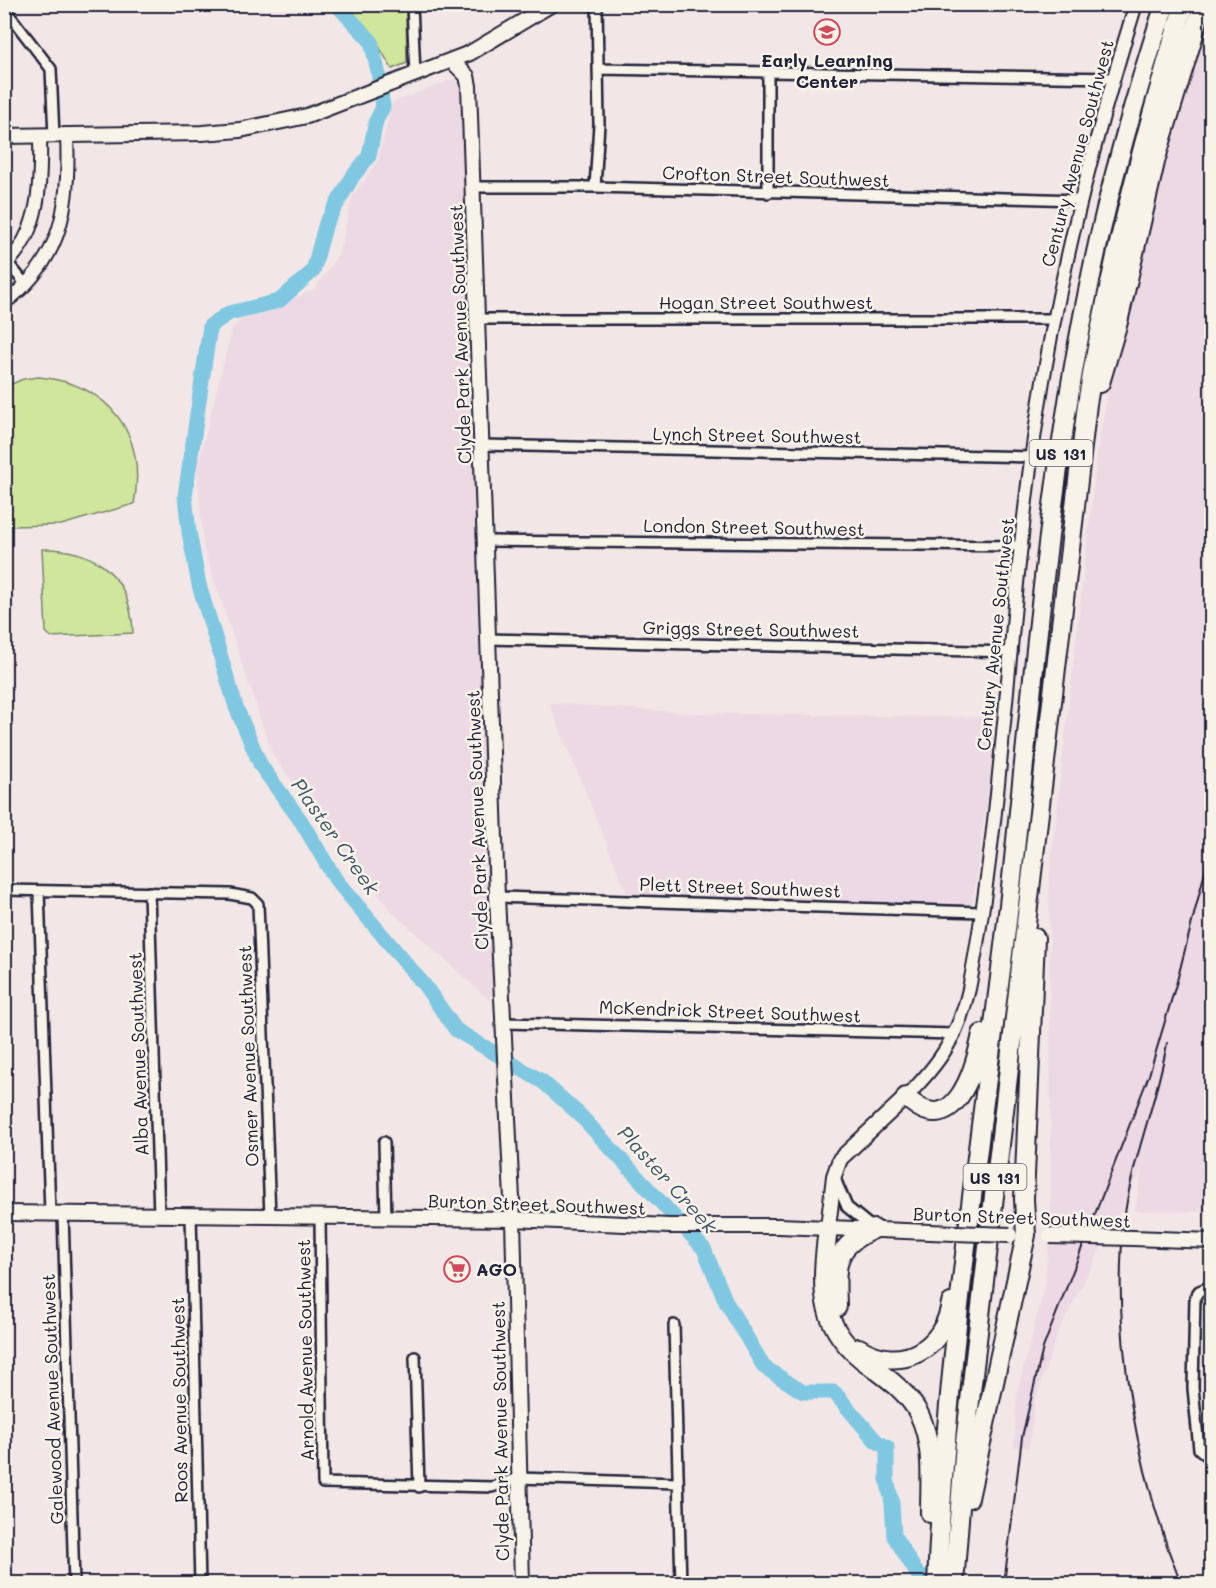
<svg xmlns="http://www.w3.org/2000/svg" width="1216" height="1588" viewBox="0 0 1216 1588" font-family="Mali,sans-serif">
<rect width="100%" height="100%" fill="#f2e7e6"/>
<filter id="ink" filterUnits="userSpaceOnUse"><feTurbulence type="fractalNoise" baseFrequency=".0167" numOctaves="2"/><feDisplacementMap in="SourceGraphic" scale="12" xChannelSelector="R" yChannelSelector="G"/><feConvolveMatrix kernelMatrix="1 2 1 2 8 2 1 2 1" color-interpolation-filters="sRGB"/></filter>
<g filter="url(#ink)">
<path fill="#ecd9e4" d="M1211 12V1212L1135 1211 1142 1168 1057 1335 1035 1401 1029 1448 1014 1447 1017 1392 1045 1286 1051 1213 1049 879 1097 454 1109 384 1129 316 1164 159Z
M453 79 461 86 470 300 494 992 489 1000 390 910 273 756 204 550 197 469 232 329 243 318 259 314 315 289 339 253 352 197 378 160 392 103Z
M549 703 692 713 998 718 973 902 966 906 627 894Z"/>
<path fill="#cfe69c" stroke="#78846c" stroke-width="1.5" d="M340 5H406L407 63 392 69 369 29Z
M39 377C110 384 147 434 134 504L61 525 5 526V387L23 379Z
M42 549C97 548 131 577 133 633L51 637 46 632Z"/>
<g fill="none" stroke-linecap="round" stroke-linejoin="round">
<path stroke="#80c7e1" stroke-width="15" d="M336 4 371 41 378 71 383 107 376 121 369 156 353 176 326 223 313 271 279 301 229 313 210 326 185 496 189 532 199 585 236 707 261 766 301 821 336 880 425 986 456 1030 543 1082 579 1114 704 1249 726 1302 764 1367 803 1392H834L876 1441 887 1447V1479L892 1503 894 1536 918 1575 942 1584"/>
<g stroke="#22223b" stroke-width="14">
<path id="minor" d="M412 4 415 75
M4 8 51 69 54 136
M598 69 1113 78
M473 187H595L1079 200
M595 187 599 124 597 4
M768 193V71
M8 263 26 285
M478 319H1054
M482 445 1032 457
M485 541 1023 546
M489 639 1012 652
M4 890 230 894 252 898 258 904 270 1216
M39 891 50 1213
M149 892 159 1215
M497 897 981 912
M504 1023 955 1034
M384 1142 386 1218
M836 1181 847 1207 874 1229
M63 1213 74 1584
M191 1215 200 1584
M320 1217 323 1483 492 1487 518 1478 677 1483
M1212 1286 1199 1291 1195 1297 1193 1388 1199 1449 1212 1460
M674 1325 681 1584
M415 1357 419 1487"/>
</g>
<g stroke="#22223b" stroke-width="16">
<path id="tertiary" d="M4 266C41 233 41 181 40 136
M4 303C63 260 70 204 67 136
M906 1097C940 1063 958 1037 969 989 1005 803 1008 612 1036 425 1057 282 1093 142 1136 4"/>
</g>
<g stroke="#22223b" stroke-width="18">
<path id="secondary" d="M452 61 467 76 469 86 497 897 513 1219 522 1584
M4 136 202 133 240 130 307 116 470 53 552 4
M4 1213 513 1219 669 1226H779L955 1233
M828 1228 834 1176 840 1159 906 1097
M1133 1238 1212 1241"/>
</g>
<g stroke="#22223b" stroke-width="22">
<path id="motorway" d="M1100 383 1118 322 1156 158 1203 4
M906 1097C954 1144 975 1069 982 1034
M828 1228C821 1287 817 1329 871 1366 889 1379 908 1393 919 1414 934 1445 930 1479 930 1513
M837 1307C836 1265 832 1247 874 1229
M859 1348C901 1374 944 1349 951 1303
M969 1498 1026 1235 1024 1199 1035 938
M937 1584C946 1356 982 1130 1009 905 1032 700 1047 493 1088 291 1107 194 1134 99 1165 4
M954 1584 965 1443 1087 404C1109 268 1144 137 1184 4"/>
</g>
<use href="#minor" stroke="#f7f3e8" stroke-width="9"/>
<use href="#tertiary" stroke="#f7f3e8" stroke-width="12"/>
<use href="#secondary" stroke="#f7f3e8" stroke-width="14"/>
<use href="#motorway" stroke="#f7f3e8" stroke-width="18"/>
<path stroke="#22223b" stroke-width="2" d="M1167 1043C1157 1103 1131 1160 1124 1221 1111 1338 1138 1475 1181 1584
M1004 1584 1022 1437 1043 1348 1149 1075 1177 981 1212 844"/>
<g stroke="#22223b" stroke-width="18" stroke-linecap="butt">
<path id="secondary-bridge" d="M955 1233 1010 1235
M1050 1236 1133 1238"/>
</g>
<use href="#secondary-bridge" stroke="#f7f3e8" stroke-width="14"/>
</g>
</g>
<defs>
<g id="school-ring" transform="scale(1.35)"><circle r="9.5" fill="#f7f3e8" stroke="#d1495b" stroke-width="1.5"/><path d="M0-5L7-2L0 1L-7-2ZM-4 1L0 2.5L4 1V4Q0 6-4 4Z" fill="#d1495b"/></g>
<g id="supermarket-ring" transform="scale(1.35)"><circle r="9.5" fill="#f7f3e8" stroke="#d1495b" stroke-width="1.5"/><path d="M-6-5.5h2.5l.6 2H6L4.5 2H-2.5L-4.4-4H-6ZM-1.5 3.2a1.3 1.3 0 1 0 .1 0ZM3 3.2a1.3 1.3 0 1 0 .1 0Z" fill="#d1495b"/></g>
</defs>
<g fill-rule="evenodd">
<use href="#school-ring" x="827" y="32"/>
<use href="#supermarket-ring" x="457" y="1269"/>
</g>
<g text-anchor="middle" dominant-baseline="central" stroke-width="5" stroke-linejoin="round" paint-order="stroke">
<g fill="#f7f3e8" stroke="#62616f" stroke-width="1.5">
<rect x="1029.5" y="440" width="63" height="26" rx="4.5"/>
<rect x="963.5" y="1164" width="63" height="26" rx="4.5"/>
</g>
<g font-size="16" font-weight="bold" fill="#22223b">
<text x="1061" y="453">US 131</text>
<text x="995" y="1177">US 131</text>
</g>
<g font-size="18" font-weight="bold" fill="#22223b" stroke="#f7f3e8">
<text x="827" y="60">Early Learning<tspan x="827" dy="21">Center</tspan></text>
<text x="476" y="1269" text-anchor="start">AGO</text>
</g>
<g font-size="18" fill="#22223b" stroke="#f7f3e8">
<text transform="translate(1077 153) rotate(-75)">Century Avenue Southwest</text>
<text transform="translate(776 176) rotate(2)">Crofton Street Southwest</text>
<text x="766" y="302">Hogan Street Southwest</text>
<text transform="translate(460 334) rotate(-92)">Clyde Park Avenue Southwest</text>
<text transform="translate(757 435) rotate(1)">Lynch Street Southwest</text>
<text transform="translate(754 527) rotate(1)">London Street Southwest</text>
<text transform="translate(751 629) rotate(1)">Griggs Street Southwest</text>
<text transform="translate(995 634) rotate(-84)">Century Avenue Southwest</text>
<text transform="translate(477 820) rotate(-92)">Clyde Park Avenue Southwest</text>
<text transform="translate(740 887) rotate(2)">Plett Street Southwest</text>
<text transform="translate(730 1011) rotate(2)">McKendrick Street Southwest</text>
<text transform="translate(138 1054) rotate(-92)">Alba Avenue Southwest</text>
<text transform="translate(248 1056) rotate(-92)">Osmer Avenue Southwest</text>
<text transform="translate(537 1204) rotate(2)">Burton Street Southwest</text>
<text transform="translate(1022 1217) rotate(2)">Burton Street Southwest</text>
<text transform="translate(305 1350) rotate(-91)">Arnold Avenue Southwest</text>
<text transform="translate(52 1399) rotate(-92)">Galewood Avenue Southwest</text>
<text transform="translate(179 1400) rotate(-91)">Roos Avenue Southwest</text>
<text transform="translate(500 1431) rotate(-91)">Clyde Park Avenue Southwest</text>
</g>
<g font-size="20" font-style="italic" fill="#3e546d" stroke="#f7f3e8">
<text transform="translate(336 836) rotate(55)">Plaster Creek</text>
<text transform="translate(668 1179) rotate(48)">Plaster Creek</text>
</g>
</g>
<rect width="1216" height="1588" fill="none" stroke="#f7f3e8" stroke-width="24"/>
<rect x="12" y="12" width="1192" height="1564" fill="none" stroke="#22223b" stroke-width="2" filter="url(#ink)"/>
</svg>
